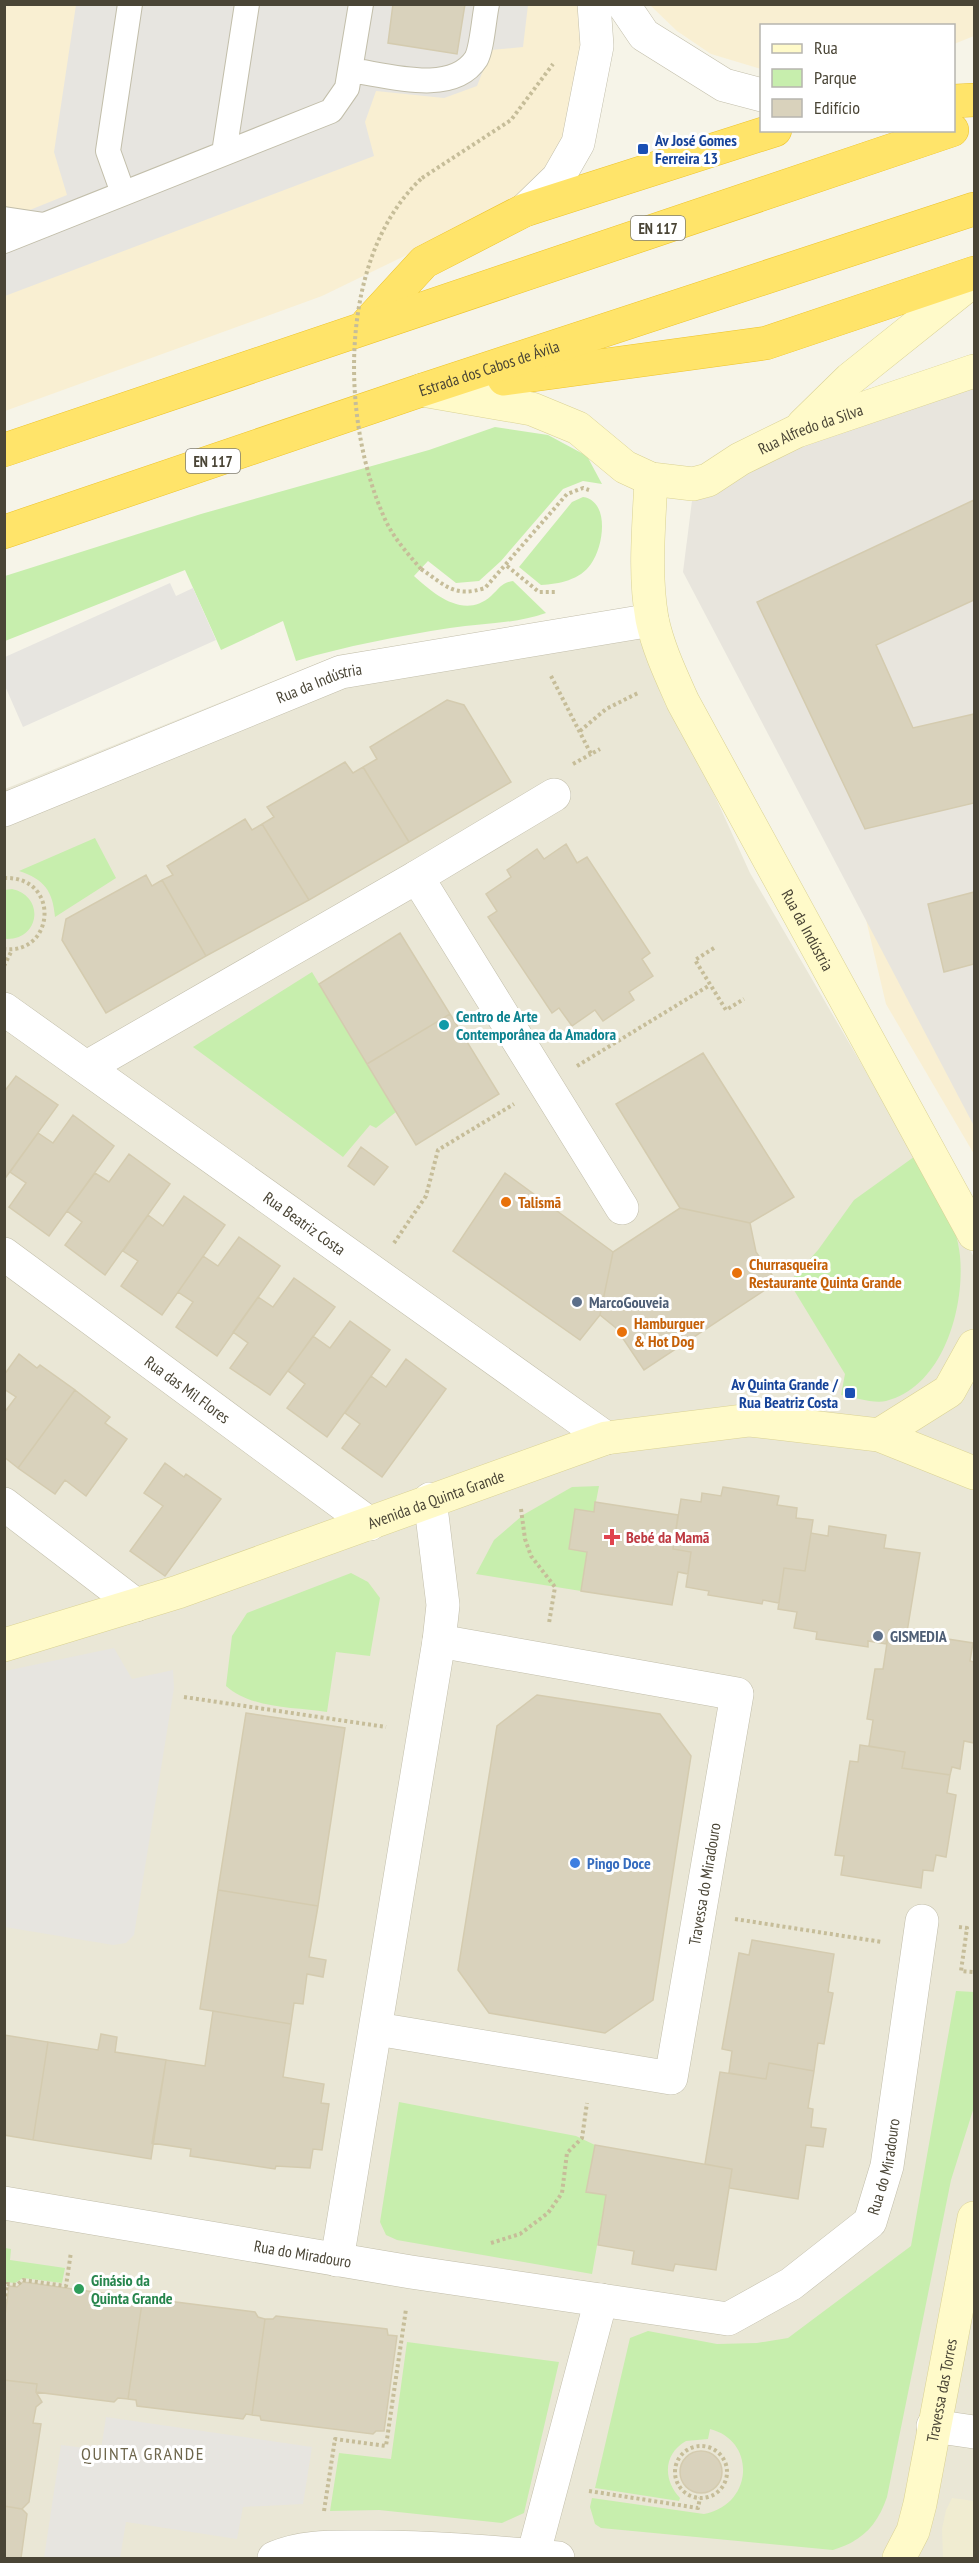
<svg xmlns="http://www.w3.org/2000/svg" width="979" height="2563" viewBox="0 0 979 2563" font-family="'PT Sans Narrow',sans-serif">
<rect width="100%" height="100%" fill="#f6f4e8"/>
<path fill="#eae7d6" d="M630 610 750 873 974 1257V2558H5V789L338 655Z"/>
<path fill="#f9efd2" d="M5 5H579L586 58 569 126 551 168 522 199 322 296 5 411Z
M650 5H974V36L954 44V26H762L761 69 711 54 677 31Z
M974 830V1154L886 1004 851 856Z"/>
<path fill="#e8e5dd" d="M974 372V1126L683 572 696 469Z"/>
<path fill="#f0ecd1" d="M952 2498 974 2501V2558H943L942 2529 946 2510Z"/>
<path fill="#c7eead" d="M495 427 548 435 587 456 602 484 583 481 563 489 501 561 479 581 456 583 428 561 414 576C434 594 464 620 491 596 500 588 501 583 513 581L546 613C515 624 483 623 450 628 399 636 346 646 296 661L283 621 221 650 185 570 5 641V576L201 514 429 450Z
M583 497C610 501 604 546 591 564 580 580 559 584 541 585L519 567 572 502Z
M95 838 116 878 55 917C53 891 44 879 19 871Z
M12 889C45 896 40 939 7 939L4 938 5 890Z
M312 972 396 1112 376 1128 370 1125 343 1157 193 1047Z
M918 1154C934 1185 957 1221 960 1256 965 1308 943 1387 886 1401 874 1404 853 1397 841 1395L845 1374 789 1282 818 1250 854 1200Z
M599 1486 594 1512 575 1509 569 1549 587 1552 581 1591 476 1574 494 1540 523 1515 572 1487Z
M351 1573 368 1582 380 1598 370 1656 336 1652 327 1712C294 1707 252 1709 226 1686L232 1636 247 1613Z
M956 1991 974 1992V2107L951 2180 887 2497C877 2526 862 2541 833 2550L601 2528 595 2524 590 2507 592 2498 704 2514C753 2505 757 2441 710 2429L708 2439 686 2441C663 2454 663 2480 680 2498L679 2501 595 2488 630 2338 648 2331 717 2344 757 2343 788 2338 911 2246Z
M399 2102 576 2136 595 2145 586 2192 606 2195 592 2274 397 2240 386 2235 380 2222Z
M5 2248 11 2249 10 2260 65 2268 62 2283 23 2278 15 2283 5 2282V2285Z
M407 2342 559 2362 524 2513 502 2523 379 2510 330 2511 339 2453 391 2459Z"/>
<path fill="#e7e5e0" d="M76 5H528L523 47 491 50 477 86 444 98 376 91 365 122 374 156 5 296V220L67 195 54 152Z
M170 583 176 596 193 588 216 640 23 727 5 686V657Z
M114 1648 132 1679 173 1670 174 1688 134 1935 126 1943 113 1945 5 1927V1671Z
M106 2417 312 2447 303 2504 243 2507 237 2539 126 2522 120 2558H44L61 2445 101 2450Z"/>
<path fill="#d9d2bc" stroke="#d4cbaf" stroke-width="1.5" d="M393 4H465L457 54 388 43Z
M974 500V600L876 645 913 728 974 714V803L865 829 757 602Z
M447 700 464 705 511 782 409 842 363 767 377 759 370 747Z
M345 762 353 773 363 767 409 842 309 900 262 824 274 817 267 807Z
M245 819 252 830 262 824 309 900 206 956 162 880 173 875 167 866Z
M566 844 577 863 587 857 650 953 642 959 653 976 629 992 634 1000 603 1021 595 1010 572 1026 559 1008 552 1013 488 917 497 911 486 894 511 877 507 870 537 849 544 859Z
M146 875 152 886 162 880 206 956 106 1013 62 940 66 919Z
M974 892V964L944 972 928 904Z
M400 933 450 1014 367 1064 319 984Z
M450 1014 499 1094 416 1145 367 1064Z
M703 1053 794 1197 750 1223 680 1208 616 1104Z
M16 1076 58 1105 4 1180V1092Z
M73 1115 114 1146 49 1236 9 1207 26 1183 10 1172 38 1133 53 1143Z
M361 1147 388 1167 374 1185 348 1166Z
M129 1154 170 1184 105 1275 65 1245 82 1222 67 1211 95 1173 109 1182Z
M505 1173 613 1252 600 1315 580 1340 453 1251Z
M184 1196 225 1225 162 1315 121 1286 138 1261 123 1251 148 1215 163 1226Z
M680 1208 750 1223 756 1252 777 1282 644 1370 616 1328 600 1315 613 1252Z
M239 1237 280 1266 217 1356 176 1327 193 1302 178 1292 203 1256 218 1266Z
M294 1278 335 1307 270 1395 230 1368 248 1343 233 1332 258 1297 273 1307Z
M350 1321 390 1350 327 1437 287 1408 305 1384 288 1371 313 1336 330 1348Z
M19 1354 37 1368 40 1365 75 1390 18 1468 4 1457V1413L16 1397 4 1389V1375Z
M406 1359 446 1389 382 1477 342 1448 360 1424 345 1413 371 1376 386 1387Z
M75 1390 110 1417 105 1423 127 1439 86 1496 65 1480 55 1494 18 1468Z
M165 1463 184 1477 186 1474 221 1499 165 1576 130 1551 163 1506 144 1493Z
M723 1487 779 1496 777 1505 797 1508 796 1518 813 1520 805 1571 784 1568 779 1603 763 1600 762 1604 708 1595 709 1591 686 1587 691 1552 673 1549 681 1499 701 1502 702 1493 721 1496Z
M595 1502 678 1515 673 1549 691 1552 688 1574 678 1572 672 1605 581 1591 587 1552 569 1549 575 1509 594 1512Z
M829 1526 886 1535 884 1548 920 1553 907 1632 889 1630 886 1644 868 1641V1647L816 1639 817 1632 794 1628 797 1612 778 1609 784 1568 805 1571 811 1533 828 1536Z
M889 1630 973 1643 970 1661 974 1662V1743L964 1741 960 1769 952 1767 950 1775 902 1768 905 1752 869 1746 873 1720 867 1719 875 1669H883Z
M537 1695 660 1714 691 1756 653 2000 605 2033 489 2013 458 1970 497 1726Z
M246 1713 345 1728 318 1906 218 1890Z
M860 1745 905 1752 902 1768 950 1775 947 1793 956 1795 946 1857 936 1855 933 1871 923 1870 921 1888 841 1875 844 1856 835 1855 850 1761 858 1762Z
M218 1890 318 1906 309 1957 326 1960 323 1977 307 1974 303 2004 294 2003 291 2024 200 2009Z
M752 1940 834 1954 828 1992 833 1993 824 2044 818 2043 814 2071 769 2063 766 2079 729 2073 732 2051 722 2049 739 1953 749 1955Z
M213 2011 291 2024 283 2077 324 2084 321 2103 329 2104 322 2150 313 2149 310 2168 276 2166 275 2169 190 2156 191 2149 152 2143 166 2060 205 2066Z
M101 2034 117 2037 115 2052 166 2060 151 2159 33 2140 48 2042 98 2050Z
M4 2035 48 2042 33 2140 4 2135Z
M769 2063 814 2071 808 2108 813 2109 811 2127 826 2129 823 2147 806 2145 798 2199 729 2188 732 2169 705 2164 720 2072 766 2079Z
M595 2145 732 2169 716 2270 675 2264 673 2271 632 2264 634 2251 598 2245 606 2195 586 2192Z
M23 2282 130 2297 132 2302 142 2303 128 2399 118 2398 114 2402 36 2392 37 2384 4 2380V2323L9 2286 17 2287Z
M152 2299 255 2312 258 2317 265 2319 252 2415 246 2414 243 2419 137 2406 136 2400 128 2399 142 2303 149 2304Z
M276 2316 387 2329 388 2335 397 2336 384 2431H376L373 2434 261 2420 260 2416 252 2415 265 2319H273Z
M4 2380 37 2384 36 2392 42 2402 36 2407 33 2423 41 2424 29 2502 22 2509 4 2506Z
M680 2472a21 21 0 1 1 42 0a21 21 0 1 1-42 0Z
M4 2506 22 2509 27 2514 21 2558H4Z"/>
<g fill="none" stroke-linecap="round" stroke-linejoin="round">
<g stroke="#c2beaa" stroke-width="26">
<path id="lane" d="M350 70C387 75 452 96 476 59 482 49 484 17 487 4
M224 153 247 4
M123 193 108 151 130 4
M4 219 44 225
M4 241 331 111 347 88 361 4"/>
</g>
<g stroke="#c2beaa" stroke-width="34">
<g id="street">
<path d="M623 4 644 35 724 85 762 95"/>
<path d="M525 210 558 178 578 143 597 46 594 4"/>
<path id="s1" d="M4 810 341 672 652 620"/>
<path d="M417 877 554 795"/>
<path id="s2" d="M4 1009 606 1438"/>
<path d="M87 1067 417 877 622 1208"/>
<path id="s3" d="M4 1254 370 1524"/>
<path d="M4 1504 136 1605"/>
<path id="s4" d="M377 2029 671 2078 737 1694 439 1641"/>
<path id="s5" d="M4 2203 411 2272 728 2319 791 2284 870 2222 887 2166 922 1921"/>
<path d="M337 2260 439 1641 443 1605 430 1499"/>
<path d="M933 2426 974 2432"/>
<path d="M533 2556 601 2300"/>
<path d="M274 2558C301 2546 330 2547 360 2547 426 2546 492 2552 558 2558"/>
</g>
</g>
<g stroke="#dad294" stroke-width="34">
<g id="secondary">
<path id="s6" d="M422 390 532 409 578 428 625 467 651 479 693 484 708 480 740 459 797 431 974 371"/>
<path d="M803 425 850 379 974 280"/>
<path id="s7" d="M651 479C649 526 644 573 652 619 658 648 671 675 683 702L974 1234"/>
<path d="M879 1435 949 1391 974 1346"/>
<path id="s8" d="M4 1645 178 1592 606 1438 750 1420 879 1435 974 1473"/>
<path id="s9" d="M899 2558 913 2531 920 2504 974 2218"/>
</g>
</g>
<g stroke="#edc32b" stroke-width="34">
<g id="highway">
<path d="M954 101 974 100"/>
<path d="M367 324 424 262 525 210 775 130"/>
<path d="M504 379 766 343 974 273"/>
<path d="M4 450 952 130"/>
<path id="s10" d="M4 532 422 390 974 209"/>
</g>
</g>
<path stroke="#c6bd99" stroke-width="4" stroke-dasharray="3 3" stroke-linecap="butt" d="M422 178 511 120 553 64
M507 566 539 592H556
M421 569C445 585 454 598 485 588L567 494 583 488 589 490
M551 676 591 754 600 749
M580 731 606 709 638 693
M573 764 591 754
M4 878C61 876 55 955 4 949
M714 948 695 960 726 1010 744 999
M4 966 12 950
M577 1066 710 985
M394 1243 426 1196 438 1150 514 1104
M521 1509 525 1539 531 1556 555 1587 549 1623
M184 1697 386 1727
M735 1919 882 1942
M959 1927 967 1928 961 1971 974 1972
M491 2243 520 2234 548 2213 562 2193 567 2153 582 2138 587 2103
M4 2302 7 2284 17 2285 23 2280 66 2286 71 2252
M675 2472a26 26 0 1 1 52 0a26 26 0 1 1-52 0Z
M589 2491 698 2508 700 2498
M324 2511 335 2439 386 2446 406 2309"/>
<use href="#lane" stroke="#fff" stroke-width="24"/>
<use href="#street" stroke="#fff" stroke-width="33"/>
<use href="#secondary" stroke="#fffac9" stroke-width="33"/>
<use href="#highway" stroke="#ffe46a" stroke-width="33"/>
<path stroke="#c6bd99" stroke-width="4" stroke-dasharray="3 3" stroke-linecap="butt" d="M421 569C407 553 392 536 384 517 340 418 338 256 422 178"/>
</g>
<g fill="#1a4fb4" stroke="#fff" stroke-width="2">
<rect x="637" y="143" width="12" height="12" rx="3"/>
<rect x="844" y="1387" width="12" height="12" rx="3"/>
</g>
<circle fill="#0f9aa8" stroke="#fff" stroke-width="2" cx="444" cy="1025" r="6"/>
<g fill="#e8710a" stroke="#fff" stroke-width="2">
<circle cx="506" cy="1202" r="6"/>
<circle cx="737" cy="1273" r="6"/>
<circle cx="622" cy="1332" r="6"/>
</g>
<g fill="#5c6f8a" stroke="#fff" stroke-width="2">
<circle cx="577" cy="1302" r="6"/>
<circle cx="878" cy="1636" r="6"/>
</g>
<path fill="#e0444e" stroke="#fff" stroke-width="2" d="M609 1528h6v6h6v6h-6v6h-6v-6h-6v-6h6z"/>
<circle fill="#3f7fe0" stroke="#fff" stroke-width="2" cx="575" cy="1863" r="6"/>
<circle fill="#2e9e5b" stroke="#fff" stroke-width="2" cx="79" cy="2289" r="6"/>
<g text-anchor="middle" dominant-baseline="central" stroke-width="6" stroke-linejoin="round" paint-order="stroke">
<g fill="#fff" stroke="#807d72" stroke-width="1.5">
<rect x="631" y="216" width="54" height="24" rx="4.5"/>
<rect x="186" y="449" width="54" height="24" rx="4.5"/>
</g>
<g font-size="15" font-weight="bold" fill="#4a4536">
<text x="658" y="228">EN 117</text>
<text x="213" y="461">EN 117</text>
</g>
<g font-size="16" font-weight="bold" fill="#164399" stroke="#fff" text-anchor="start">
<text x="655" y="140">Av José Gomes<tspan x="655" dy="18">Ferreira 13</tspan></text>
<text x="838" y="1384" text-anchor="end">Av Quinta Grande /<tspan x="838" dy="18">Rua Beatriz Costa</tspan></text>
</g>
<g font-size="16" fill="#4a4536" stroke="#fff">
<text stroke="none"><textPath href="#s10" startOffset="512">Estrada dos Cabos de Ávila</textPath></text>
<text stroke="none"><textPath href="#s6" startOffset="424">Rua Alfredo da Silva</textPath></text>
<text stroke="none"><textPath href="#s1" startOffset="340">Rua da Indústria</textPath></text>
<text stroke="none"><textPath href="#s7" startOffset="489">Rua da Indústria</textPath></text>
<text stroke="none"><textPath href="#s2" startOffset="369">Rua Beatriz Costa</textPath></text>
<text stroke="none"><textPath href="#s3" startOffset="228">Rua das Mil Flores</textPath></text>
<text stroke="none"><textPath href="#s8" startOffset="456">Avenida da Quinta Grande</textPath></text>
<text stroke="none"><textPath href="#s4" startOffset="495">Travessa do Miradouro</textPath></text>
<text stroke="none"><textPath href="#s5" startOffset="963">Rua do Miradouro</textPath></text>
<text stroke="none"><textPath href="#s5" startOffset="303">Rua do Miradouro</textPath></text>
<text stroke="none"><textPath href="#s9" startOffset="174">Travessa das Torres</textPath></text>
</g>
<g font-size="16" font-weight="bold" fill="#0d838f" stroke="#fff" text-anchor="start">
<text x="456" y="1016">Centro de Arte<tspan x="456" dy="18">Contemporânea da Amadora</tspan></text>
</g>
<g font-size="16" font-weight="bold" fill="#c56008" stroke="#fff" text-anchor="start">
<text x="518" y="1202">Talismã</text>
<text x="749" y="1264">Churrasqueira<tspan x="749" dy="18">Restaurante Quinta Grande</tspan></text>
<text x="634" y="1323">Hamburguer<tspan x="634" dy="18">&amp; Hot Dog</tspan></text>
</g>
<g font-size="16" font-weight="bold" fill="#4e5e75" stroke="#fff" text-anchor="start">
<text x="589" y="1302">MarcoGouveia</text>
<text x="890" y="1636">GISMEDIA</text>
</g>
<g font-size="16" font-weight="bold" fill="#be3a42" stroke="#fff" text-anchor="start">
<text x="626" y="1537">Bebé da Mamã</text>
</g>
<g font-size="16" font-weight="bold" fill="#366cbe" stroke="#fff" text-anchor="start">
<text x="587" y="1863">Pingo Doce</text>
</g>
<g font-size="16" font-weight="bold" fill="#27864d" stroke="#fff" text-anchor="start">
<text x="91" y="2280">Ginásio da<tspan x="91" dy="18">Quinta Grande</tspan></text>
</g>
<g font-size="18" letter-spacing="1.5" fill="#6e664c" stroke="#fff">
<text x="143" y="2453">QUINTA GRANDE</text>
</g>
</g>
<rect width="979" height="2563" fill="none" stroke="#4a4536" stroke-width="12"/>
<rect x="760" y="24" width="195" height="108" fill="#ffffff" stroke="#b7b5af" stroke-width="1.5"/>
<rect x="772" y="44" width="30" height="9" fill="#fffac9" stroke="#b7b5af" stroke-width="1.5"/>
<text x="814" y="54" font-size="18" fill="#4a4536">Rua</text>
<rect x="772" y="69" width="30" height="18" fill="#c7eead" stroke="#b7b5af" stroke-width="1.5"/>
<text x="814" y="84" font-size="18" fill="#4a4536">Parque</text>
<rect x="772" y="99" width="30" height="18" fill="#d9d2bc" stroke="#b7b5af" stroke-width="1.5"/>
<text x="814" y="114" font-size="18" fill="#4a4536">Edifício</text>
</svg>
